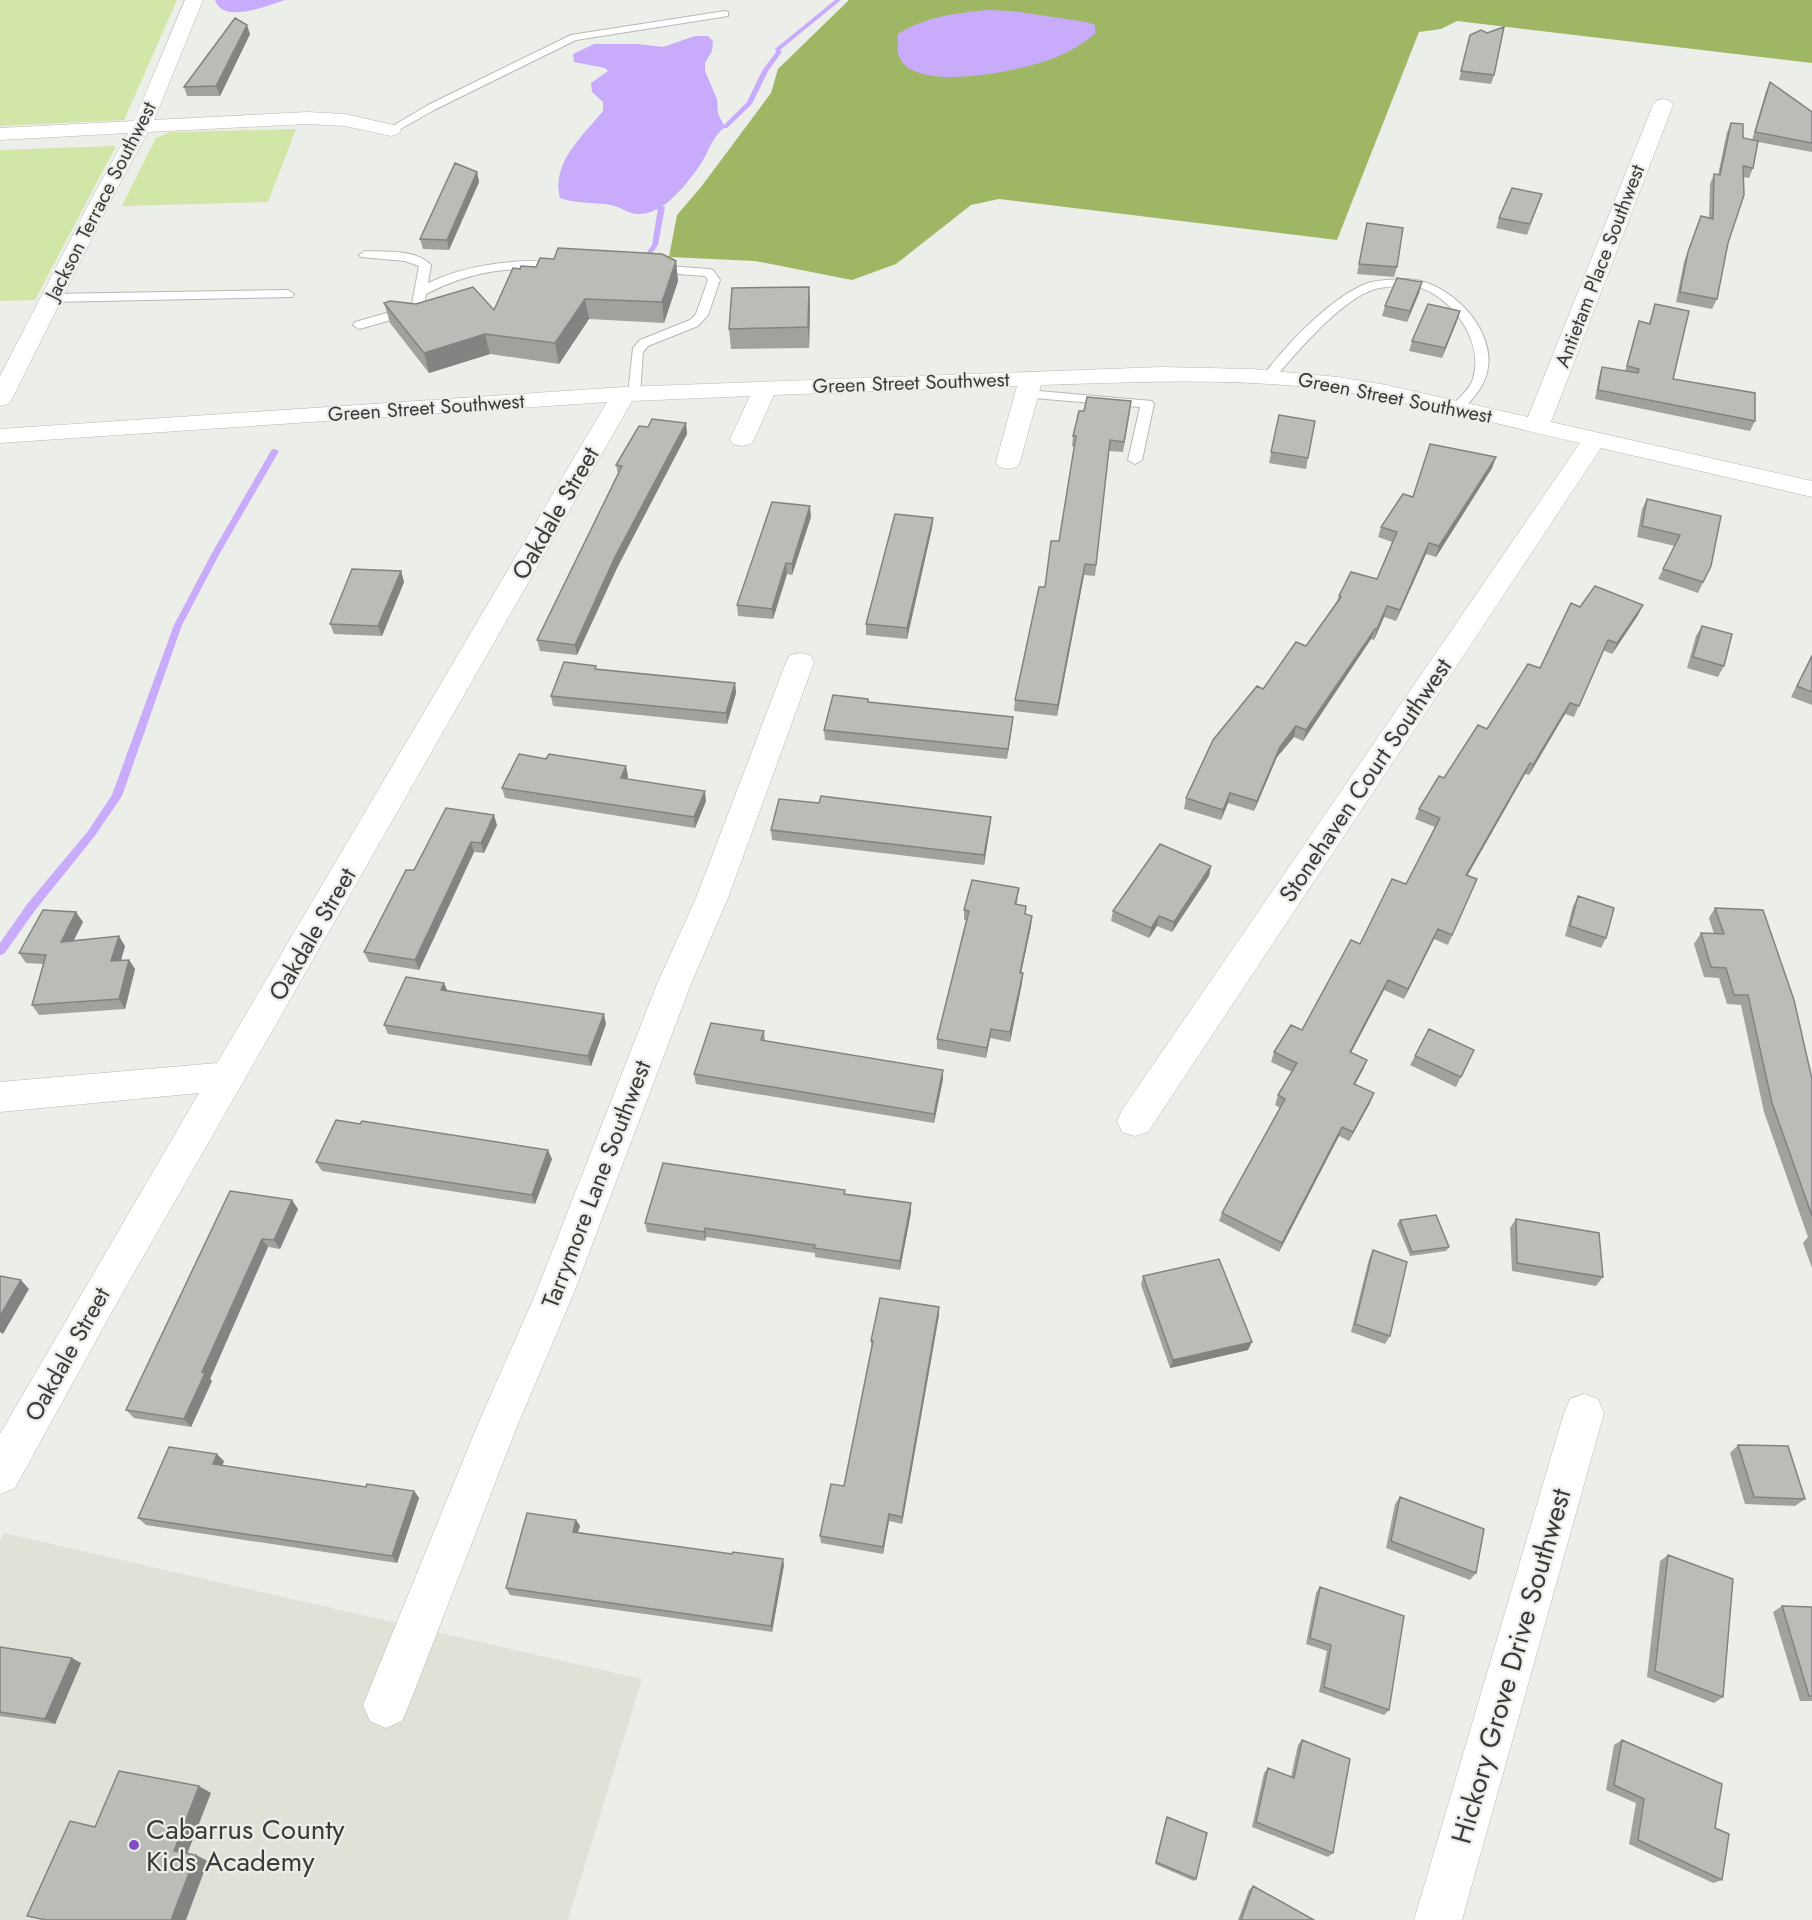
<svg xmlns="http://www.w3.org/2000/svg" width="1812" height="1920" viewBox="0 0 1812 1920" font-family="Jost,sans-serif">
<rect width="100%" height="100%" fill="#eceee9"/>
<path fill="#dee2d7" d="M4 1533 642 1679 568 1920H0V1541Z"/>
<path fill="#d2e6a8" d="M0 0H177L124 120 0 126Z
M296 129 268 202 122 206 156 138 170 132Z
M116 146 35 300 0 301V150Z"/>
<path fill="#9fb764" d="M849 0H1812V63L1457 21 1441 29 1419 32 1337 240 999 199 971 205 896 264 852 280 755 261 669 257 677 215 701 187 771 93 778 69Z"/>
<path fill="#c8acfb" d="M215 0H285C269 5 223 25 215 0Z
M987 10 1012 11 1086 22 1095 25V34C1081 45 1061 57 1043 62 1014 71 908 95 898 53 897 47 898 40 898 34 924 17 956 13 987 10Z
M695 36H708L713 41 712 51 705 63V71L717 99 718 114 725 127C711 138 709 152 700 165 686 185 663 216 636 214 627 213 620 206 610 205 593 202 577 204 560 198 551 163 582 137 603 111V102L592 92 591 83 608 71 605 68 574 62 573 54 594 44H638L663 47Z"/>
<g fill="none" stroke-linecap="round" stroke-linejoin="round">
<path fill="#c8acfb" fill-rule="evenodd" d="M835 0H841L780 50 782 52 768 71 752 104 727 128 710 127 709 126 712 124 724 125 747 102 762 71 776 52 775 49Z
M648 202 665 207 658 245 652 253 650 254 647 252 652 245 658 208 646 205V203Z
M272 449H275L279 451 220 553 182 625 122 796 94 837 36 909 4 954 0 955V943L28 903 88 831 112 795 174 625 212 553Z"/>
<g stroke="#b7b9b4" stroke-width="2">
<path id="lane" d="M725 11 728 12V16L576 40 436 109 395 132H387L386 130 428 105 571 35Z
M365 251C385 252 416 249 431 265L428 283C470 263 514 260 560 261L566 265 560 269C509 267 472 270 426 294L424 305 416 313 359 329 353 325 355 322 408 307 412 304 419 266 405 261 361 257 359 255Z
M654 265 709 269 713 270 720 280 708 315 698 326 648 346 643 352 640 394 634 398 628 394 633 348 640 340 690 320 696 314 708 280 705 276 650 272 648 269Z
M1407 279C1447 280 1494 326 1488 367 1486 386 1473 398 1462 411H1452L1450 408C1458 398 1469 391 1473 379 1484 343 1455 300 1421 288 1412 285 1384 286 1375 289 1340 300 1297 352 1273 380L1268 381 1262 377C1286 345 1328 300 1365 284 1378 279 1394 280 1407 279Z
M288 290 294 294 292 297 51 302 45 298 51 294Z
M1027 390 1152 401 1154 404 1142 460 1135 464 1128 460 1140 407 1022 397 1021 394Z"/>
</g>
<g stroke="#b7b9b4" stroke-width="1">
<path id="street" d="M185 0H203L154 120 307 112 345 114 398 126 401 130 398 134 391 136 345 126 307 124 148 132 113 196 12 399 8 404 0 406V376L93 196 128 133 0 140V128L134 121Z
M1663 99 1670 101 1673 105 1551 422 1812 481V497L1601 448 1148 1132 1135 1136 1122 1132 1117 1121 1122 1110 1580 443C1500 425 1421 403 1340 391 1241 377 1140 382 1041 385L1020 462 1017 467 1008 469 999 467 996 462 1017 386 774 395 754 439 751 444 742 446 733 444 730 439 750 396 632 401 115 1306 15 1488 0 1494V1434L199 1093 0 1112V1082L217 1063 607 402 0 443V429L624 387 1161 367 1252 369 1338 377 1386 385 1528 417 1653 105 1656 101Z
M800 653 810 655 814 662 728 898 691 984 573 1295 518 1424 409 1705 402 1721 386 1728 370 1721 363 1705 478 1424 535 1295 657 984 696 898 786 662 790 655Z
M1584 1394 1598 1399 1604 1413 1462 1920H1414L1564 1413 1570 1399Z"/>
</g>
<use href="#lane" fill="#fff" fill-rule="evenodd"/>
<use href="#street" fill="#fff" fill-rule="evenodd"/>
</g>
<path fill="#a0a29e" d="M250 34 220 96H187L184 87Z
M1470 35 1494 75 1491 84 1459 80Z
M1770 82 1812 112V152L1758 142 1753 168 1749 178 1743 177 1728 243 1717 299 1712 309 1676 302 1684 262 1701 216 1709 218 1710 184 1714 174 1718 175 1727 132 1731 123 1743 138 1752 140 1766 91Z
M477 172 479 182 449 250 423 249 420 239Z
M1542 194 1527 235 1496 228 1499 218Z
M1367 223 1397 267 1394 277 1357 274Z
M676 261 678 281 664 323 589 319 559 364 490 354 429 373 390 323 384 303 494 310 520 269 536 267Z
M1422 282 1419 293 1407 322 1382 316 1385 306Z
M809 287 810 307 809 348 731 349 729 329Z
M1655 304 1673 379 1755 421 1750 431 1595 399 1599 377 1602 367 1625 371 1636 331 1639 321 1649 323Z
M1457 321 1442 358 1409 351 1412 341Z
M1130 412 1123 452 1109 451 1095 576 1084 575 1057 716 1014 711 1015 700 1045 587 1059 541 1074 447 1072 446 1073 436Z
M1279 415 1308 458 1306 469 1269 463Z
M686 423 687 434 617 568 577 655 540 651 537 640 618 474 616 465 648 427Z
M1496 457 1492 468 1436 557 1426 554 1396 621 1384 617 1374 640 1371 639 1303 741 1294 737 1277 757 1254 811 1228 803 1221 820 1184 809 1186 798 1263 689 1306 646 1337 601 1339 596 1377 579 1392 542 1378 537 1381 527 1413 497Z
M1647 499 1711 566 1698 593 1658 579 1675 546 1637 537 1642 509Z
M811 517 792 575 787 574 773 619 738 616 737 605Z
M933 518 932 528 907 639 866 635V624Z
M401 571 404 582 382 636 334 634 330 624Z
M1580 607 1638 615 1612 654 1603 650 1574 717 1565 714 1529 775 1525 774 1467 876 1477 879 1448 945 1434 939 1404 999 1384 990 1351 1053 1367 1060 1355 1084 1370 1103 1349 1141 1339 1136 1279 1252 1219 1221 1222 1213 1280 1108 1275 1105 1278 1095 1292 1072 1271 1062 1274 1052 1302 1030 1360 944 1406 884 1435 827 1415 819 1419 809 1444 778 1540 668Z
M1702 626 1724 666 1718 677 1687 668 1696 636Z
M1812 654V705L1791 697Z
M597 669 735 683 736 693 727 724 553 706 551 696Z
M868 699V702L1013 717 1007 759 825 740 824 730Z
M628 776 627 779 706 801 695 828 505 798 502 788Z
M819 803 991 817 990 827 984 865 772 840 771 830Z
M497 825 484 853 474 852 419 970 369 962 364 952 414 870Z
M1211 866 1209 876 1172 932 1157 926 1149 938 1111 921 1113 911Z
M1019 888 1017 904 1026 914 1031 926 1021 973 1022 983 1010 1042 990 1038 986 1058 937 1049V1039L966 920H964V910Z
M1578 896 1606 938 1601 948 1565 936 1573 906Z
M1715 908 1812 1079V1268L1803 1243 1808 1237 1764 1112 1741 1005 1727 1004 1719 978 1704 977 1694 944 1701 933 1714 934 1709 918Z
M83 922 73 941 125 946 121 960H129L135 969 125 1009 39 1015 32 1005 43 964 26 963 19 953Z
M444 983 447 990 606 1024 591 1066 388 1034 384 1025Z
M764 1031 765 1041 943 1070V1079L934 1123 696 1084 694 1074Z
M1474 1050 1456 1087 1410 1065 1415 1056Z
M360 1124 552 1159 535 1204 322 1171 316 1162Z
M230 1191 298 1209 280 1249 268 1247 210 1379 212 1381 191 1427 134 1418 126 1410Z
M845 1194 911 1212 900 1270 815 1257V1253L706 1237 705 1241 647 1232 645 1223Z
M1516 1219 1603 1277 1596 1286 1512 1271 1510 1228Z
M1400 1220 1449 1247 1446 1251 1410 1256 1397 1224Z
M1373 1250 1390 1336 1385 1344 1351 1332 1369 1259Z
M1143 1276 1248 1350 1170 1368 1141 1285Z
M939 1307V1315L902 1524 889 1521 883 1554 821 1543 820 1536 844 1486 872 1349 871 1341Z
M1738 1445 1805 1499 1795 1506 1745 1504 1730 1453Z
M224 1461 222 1466 366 1487 414 1491 419 1498 397 1563 146 1525 138 1518Z
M1400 1497 1476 1573 1470 1580 1386 1548 1395 1504Z
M576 1520 580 1526 578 1532 784 1565 772 1632 510 1595 506 1588Z
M1668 1555 1723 1697 1714 1703 1647 1677 1660 1561Z
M1320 1587 1389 1710 1384 1715 1319 1692 1327 1651 1306 1644 1316 1593Z
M1782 1606 1812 1607V1701H1800L1773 1612Z
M0 1647 81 1663 55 1724 0 1716Z
M1302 1740 1333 1853 1328 1857 1252 1827 1264 1773 1268 1768 1291 1777 1298 1745Z
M1622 1740 1722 1880 1713 1883 1629 1844 1636 1803 1606 1790 1614 1745Z
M1167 1817 1196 1879 1194 1881 1155 1864 1166 1819Z
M1253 1886 1314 1920H1238L1249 1890Z"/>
<path fill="#828481" d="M247 25 250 34 220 96 216 86Z
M477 172 479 182 449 250 447 240Z
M676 261 678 281 664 323 662 302Z
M1422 282 1419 293 1407 322 1410 311Z
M809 287 810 307 809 348 808 327Z
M585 299 589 319 559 364 555 343Z
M1460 311 1457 321 1442 358 1445 348Z
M485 334 490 354 429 373 424 353Z
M686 423 687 434 617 568 577 655 575 645 615 557Z
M1496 457 1492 468 1436 557 1439 546Z
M810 506 811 517 792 575V564Z
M933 518 932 528 907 639V628Z
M1429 543 1426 554 1396 621 1400 610Z
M786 563 787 574 773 619 772 609Z
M1085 564 1084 575 1057 716 1058 705Z
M401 571 404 582 382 636 378 626Z
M1643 605 1638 615 1612 654 1617 643Z
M1387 606 1384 617 1374 640 1377 629Z
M1375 629 1371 639 1303 741 1306 730Z
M735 683 736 693 727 724 726 713Z
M1570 703 1565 714 1529 775 1533 765Z
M1013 717 1012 727 1007 759 1008 749Z
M1296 726 1294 737 1277 757 1254 811 1257 801 1280 747Z
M1530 763 1525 774 1462 885 1466 875Z
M626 766 628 776 623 788 621 778Z
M705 791 706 801 695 828 694 817Z
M1230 793 1228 803 1221 820 1223 810Z
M494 815 497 825 484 853 481 843Z
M991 817 990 827 984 865V855Z
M471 842 474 852 419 970 415 960Z
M1211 866 1209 876 1172 932 1174 922Z
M76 912 83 922 68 952 61 942Z
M1032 916 1031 926 1019 983 1020 973Z
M1159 916 1157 926 1149 938 1151 928Z
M1438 929 1434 939 1404 999 1408 989Z
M119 936 125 946 118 971 111 961Z
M129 960 135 969 125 1009 119 999Z
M1023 973 1022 983 1010 1042V1032Z
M1388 980 1384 990 1346 1062 1350 1052Z
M444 983 448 993 441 990Z
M604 1014 606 1024 591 1066 588 1056Z
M991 1029 990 1038 986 1058 987 1048Z
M1367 1060 1363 1070 1350 1093 1354 1084Z
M943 1070V1079L934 1123V1114Z
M1374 1093 1370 1103 1349 1141 1353 1132Z
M1342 1127 1339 1136 1279 1252 1282 1243Z
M548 1150 552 1159 535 1204 532 1195Z
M292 1200 298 1209 280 1249 274 1240Z
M911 1203V1212L900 1270V1261Z
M705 1228 706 1237 705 1241 704 1232Z
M262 1239 268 1247 210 1379 212 1381 191 1427 184 1419 202 1372Z
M21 1280 29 1289 3 1334 0 1332V1316Z
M939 1307V1315L902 1524V1517Z
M1252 1342 1248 1350 1170 1368 1173 1360Z
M217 1454 224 1461 220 1472 213 1464Z
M414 1491 419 1498 397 1563 392 1556Z
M889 1514V1521L883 1554V1547Z
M576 1520 580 1526 576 1538 573 1532Z
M783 1559 784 1565 772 1632 771 1626Z
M72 1658 81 1663 55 1724 45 1719Z
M199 1786 211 1793 186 1857 174 1851Z
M196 1855 208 1861 186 1920H171Z"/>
<path fill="#babcb8" stroke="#828481" stroke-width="1.5" d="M235 18 247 25 216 86 184 87Z
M1504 27 1494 75 1461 71 1470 35 1481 30 1487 33Z
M1770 82 1812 112V143L1755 132Z
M1731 123 1743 124V138L1758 141 1753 168 1743 166 1744 195 1728 243 1717 299 1680 292 1688 252 1701 216 1713 219 1714 174 1720 175Z
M455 163 477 172 447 240 420 239Z
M1512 188 1542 194 1530 224 1499 218Z
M1367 223 1403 228 1397 267 1359 264Z
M558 248 662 254 676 261 662 302 585 299 555 343 485 334 424 353 384 303 390 301 416 304 473 287 494 310 513 268 520 269 521 266 536 267 540 258 554 259Z
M1397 278 1422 282 1410 311 1385 306Z
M809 287 808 327 729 329 732 288Z
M1428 304 1460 311 1445 348 1412 341Z
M1655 304 1689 311 1673 379 1755 393V421L1598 390 1602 367 1638 373 1639 369 1627 366 1639 321 1650 324Z
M1087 397 1131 401 1124 442 1110 440 1096 565 1085 564 1058 705 1015 700 1039 587H1045L1051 541H1059L1076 436H1073L1079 411H1084Z
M1279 415 1315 421 1308 458 1271 452Z
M652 419 686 423 615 557 575 645 537 640 622 466 616 465 639 426 648 427Z
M1430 444 1496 457 1439 546 1429 543 1400 610 1387 606 1377 629H1375L1306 730 1296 726 1280 747 1257 801 1230 793 1223 810 1186 798 1213 740 1257 686 1263 689 1296 642 1306 646 1341 597 1339 596 1351 572 1377 579 1397 532 1381 527 1403 494 1413 497Z
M1647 499 1721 516 1711 566 1703 582 1663 569 1680 535 1642 526Z
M772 502 810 506 792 564 786 563 772 609 737 605Z
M895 514 933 518 907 628 866 624Z
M352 569 401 571 378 626 330 624Z
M1595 586 1643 605 1617 643 1608 640 1579 706 1570 703 1533 765 1530 763 1466 875 1477 879 1452 935 1438 929 1408 989 1388 980 1350 1052 1367 1060 1354 1084 1374 1093 1353 1132 1342 1127 1282 1243 1222 1213 1285 1099 1278 1095 1297 1063 1274 1052 1291 1025 1302 1030 1351 940 1360 944 1392 879 1406 884 1440 818 1419 809 1439 776 1444 778 1478 725 1487 729 1528 664 1540 668 1571 603 1580 607Z
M1702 626 1732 634 1724 666 1693 657Z
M1812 656V692L1797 686Z
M564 662 596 666 595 669 735 683 726 713 551 696Z
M833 695 868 699V702L1013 717 1008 749 824 730Z
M519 754 546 759 549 754 626 766 621 778 705 791 694 817 502 788Z
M821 796 991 817 984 855 771 830 779 799 819 803Z
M446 808 494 815 481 843 471 842 415 960 364 952 406 870H414Z
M1160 844 1211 866 1174 922 1159 916 1151 928 1113 911Z
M972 880 1019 888 1015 904 1026 906 1025 914 1032 916 1020 973H1023L1010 1032 991 1029 987 1048 937 1039 969 911 964 910Z
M1578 896 1614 908 1606 938 1570 926Z
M1715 908 1763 910 1794 1000 1812 1079V1216L1772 1103 1748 995H1734L1726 968 1711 967 1701 933 1724 934Z
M43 910 76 912 61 942 119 936 111 961 129 960 119 999 32 1005 46 955 19 953Z
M406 977 444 983 441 990 604 1014 588 1056 384 1025Z
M711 1023 764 1031 761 1040 943 1070 934 1114 694 1074Z
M1429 1029 1474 1050 1461 1077 1415 1056Z
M336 1120 360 1124 362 1121 548 1150 532 1195 316 1162Z
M663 1163 845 1190 844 1194 911 1203 900 1261 814 1248 815 1245 705 1228 704 1232 645 1223Z
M230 1191 292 1200 274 1240 262 1239 202 1372 205 1373 184 1419 126 1410Z
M1436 1215 1449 1247 1412 1252 1400 1220Z
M1516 1219 1599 1233 1603 1277 1517 1263Z
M1373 1250 1407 1262 1390 1336 1355 1324Z
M1219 1259 1252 1342 1173 1360 1143 1276Z
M0 1276 21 1280 0 1316Z
M880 1298 939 1307 902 1517 889 1514 883 1547 820 1536 831 1484 844 1486 873 1341H871Z
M1738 1445 1788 1446 1805 1499 1754 1497Z
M169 1447 217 1454 213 1464 366 1487 367 1484 414 1491 392 1556 138 1518Z
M1400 1497 1484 1529 1476 1573 1391 1541Z
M527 1513 576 1520 573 1532 732 1554 733 1552 783 1559 771 1626 506 1588Z
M1668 1555 1733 1579 1723 1697 1655 1671Z
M1320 1587 1404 1616 1389 1710 1324 1687 1331 1645 1310 1638Z
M1782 1606 1812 1607V1696H1809Z
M0 1647 72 1658 45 1719 0 1712Z
M1302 1740 1350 1759 1333 1853 1256 1822 1268 1768 1294 1778Z
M1622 1740 1722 1784 1715 1828 1729 1834 1722 1880 1638 1840 1644 1799 1614 1785Z
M119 1771 199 1786 174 1851 196 1855 171 1920H46L27 1916 70 1821 95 1827Z
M1167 1817 1207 1833 1196 1879 1156 1862Z
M1253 1886 1314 1920H1241Z"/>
<circle fill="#804dc5" stroke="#eceee9" stroke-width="2" cx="134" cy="1845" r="6"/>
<g text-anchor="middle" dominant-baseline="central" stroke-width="4.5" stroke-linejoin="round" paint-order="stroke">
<g font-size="20" fill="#3b3c3a" stroke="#eceee9">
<text transform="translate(101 201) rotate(-63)">Jackson Terrace Southwest</text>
<text transform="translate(1600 266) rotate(-69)">Antietam Place Southwest</text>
<text transform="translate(911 383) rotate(-2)">Green Street Southwest</text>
<text transform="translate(1395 398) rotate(11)">Green Street Southwest</text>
<text transform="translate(426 408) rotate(-4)">Green Street Southwest</text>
</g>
<g font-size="24" fill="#3b3c3a" stroke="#eceee9">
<text transform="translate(555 513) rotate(-60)">Oakdale Street</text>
<text transform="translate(1365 780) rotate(-56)">Stonehaven Court Southwest</text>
<text transform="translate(312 934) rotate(-60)">Oakdale Street</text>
<text transform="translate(596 1184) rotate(-69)">Tarrymore Lane Southwest</text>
<text transform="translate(67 1354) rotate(-61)">Oakdale Street</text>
</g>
<g font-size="28" fill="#3b3c3a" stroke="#eceee9">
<text transform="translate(1511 1666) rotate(-74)">Hickory Grove Drive Southwest</text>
</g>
<g font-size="28" fill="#3b3c3a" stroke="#eceee9" text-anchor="start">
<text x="146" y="1829">Cabarrus County<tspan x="146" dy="32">Kids Academy</tspan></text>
</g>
</g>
</svg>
